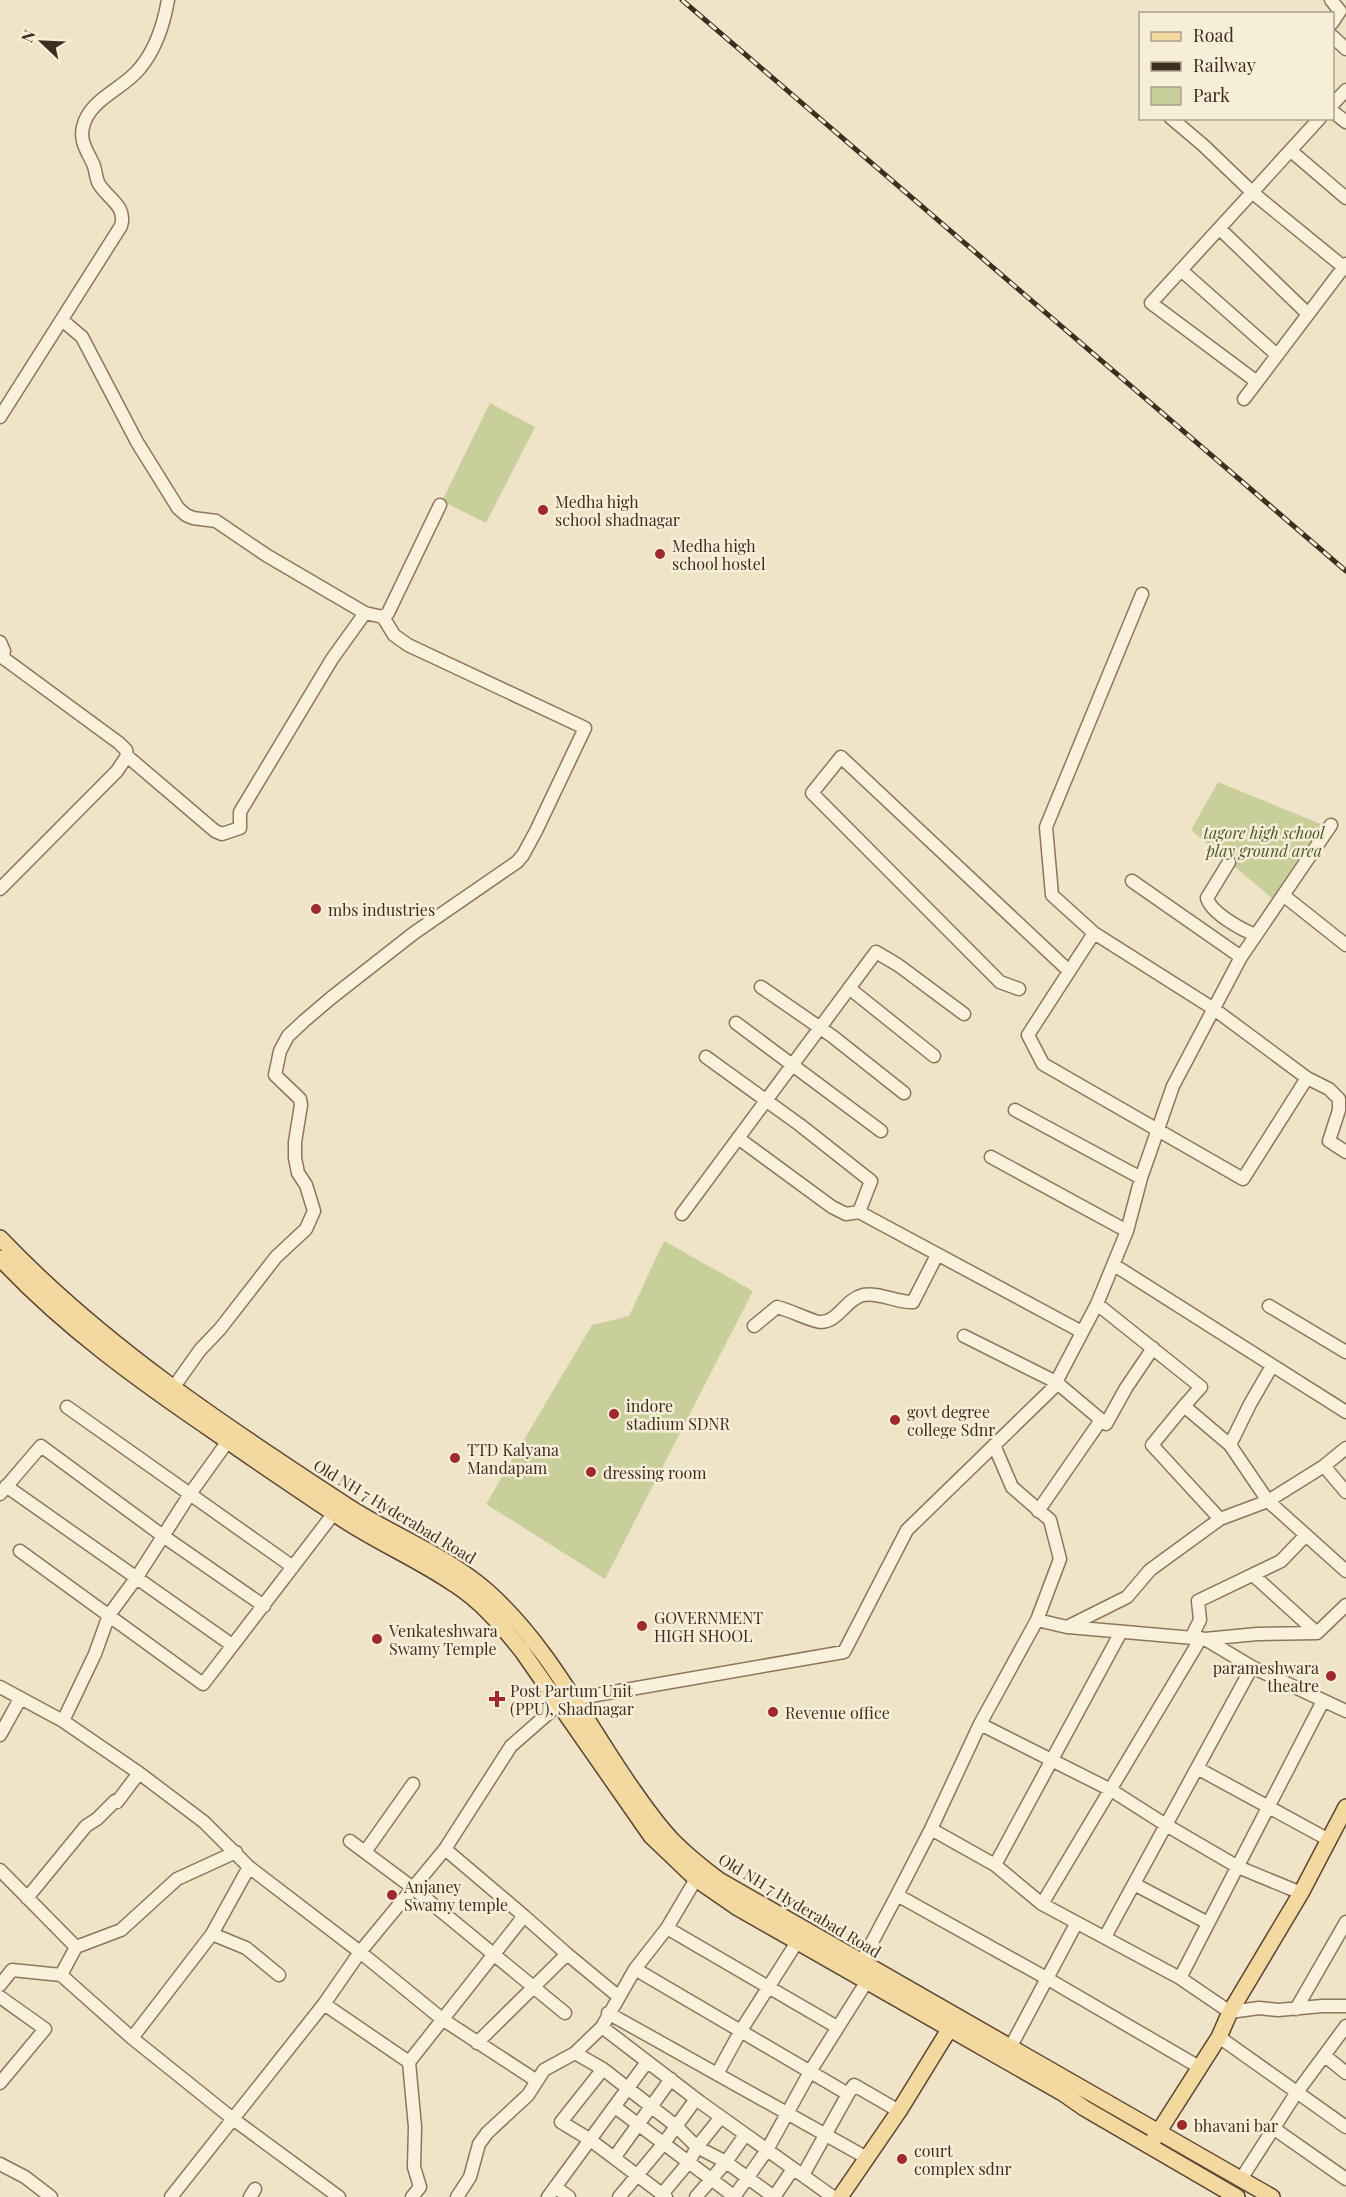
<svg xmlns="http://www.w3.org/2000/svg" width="1346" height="2197" viewBox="0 0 1346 2197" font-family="'Playfair Display',serif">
<rect width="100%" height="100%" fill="#f0e4c8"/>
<path fill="#c9cf9b" d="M490 403 535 427 486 523 442 501Z
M1218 782 1323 825 1273 899 1191 830Z
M664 1241 753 1291 605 1579 486 1504 592 1325 629 1316Z"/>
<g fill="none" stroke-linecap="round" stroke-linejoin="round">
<g stroke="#8d765c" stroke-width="15">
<path id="minor" d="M1331 0 1340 11 1332 23
M1332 36 1346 49
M1332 105 1346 90
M1332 111 1346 122
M1171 118 1203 145 1253 193 1346 269
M1291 151 1346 198
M1220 229 1308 314
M1181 270 1277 355
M62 320 82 337 137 442 178 508 186 515 193 518 216 521 266 555 365 613 383 617 388 613 440 505
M1257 382 1151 303 1320 118
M1244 399 1346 264
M0 417 121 226C127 206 108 199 99 184 96 179 96 173 94 166 91 158 85 150 83 141 82 137 82 131 83 127 89 99 124 89 140 68 155 50 164 23 168 0
M1142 594 1046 827 1052 895 1094 933 1028 1035 1043 1064 1243 1179 1307 1078
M0 642 4 651 2 657 119 743 126 750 127 756 117 771 0 889
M127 756 215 831 222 834 240 828V812L332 659 365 613
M1229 862 1207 898C1211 913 1242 930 1256 935
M1132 881 1241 957
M1283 895 1346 945
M1094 933 1214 1009 1307 1078 1329 1089 1339 1099V1110L1329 1141 1346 1152
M761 987 832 1036 904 1093
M849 988 934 1056
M1019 989 1000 982 812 793 841 757 1069 971
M736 1023 881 1131
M706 1057 800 1125 871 1181 859 1212
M1015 1110 1141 1178
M738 1138 832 1207 846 1214 859 1212 1082 1332
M991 1157 1127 1231
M682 1214 876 952 898 965 964 1014
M1114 1265 1346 1412
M1097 1304 1201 1387 1184 1406 1230 1445 1268 1501 1346 1571
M1269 1306 1346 1352
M754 1326 777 1307C787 1309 816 1323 821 1322 838 1322 846 1299 863 1295 880 1292 897 1303 913 1302L937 1255
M964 1336 1056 1382 1106 1424 1126 1388 1153 1348
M173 1388 200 1350 220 1329 276 1257 306 1229 314 1211 306 1185 298 1173 295 1158V1142L301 1105 300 1099 275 1075 280 1051 288 1036 304 1021 331 998 414 933 517 862 523 855 536 831 585 728 408 645 394 635 383 617
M1184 1406 1152 1445 1220 1519
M67 1407 293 1567
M994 1445 1012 1487 1050 1520 1060 1559 1037 1620 1067 1627 1127 1597 1150 1570 1220 1519 1268 1501 1324 1466 1346 1448
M1230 1445 1250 1404 1272 1366
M1324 1466 1346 1492
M6 1486 232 1645
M0 1494 41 1446 163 1536 264 1606
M1038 1511 1101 1420
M20 1551 203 1684 334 1513
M1253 1575 1317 1633
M1068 1627 1205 1639 1252 1667 1346 1711
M1191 1638 1200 1620 1198 1601 1281 1561 1306 1535
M1205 1639 1257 1634 1317 1633 1346 1605
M0 1687 63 1721 139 1773 204 1822 249 1867 360 1952 442 2019 537 2081
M63 1721 95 1654 109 1615 137 1577 190 1494 228 1441
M980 1724 1111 1790 1166 1825 1238 1867 1301 1893
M0 1735 20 1699
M1197 1768 1329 1840
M931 1829 995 1865 1042 1904 1180 1978 1230 2012 1259 2008 1278 2010 1322 2006H1346
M350 1841 413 1888 565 2013
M365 1852 413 1784
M995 1865 1121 1632
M0 1870 76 1947 61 1975 132 2038 233 2119 339 2197
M1134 1884 1208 1923
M897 1895 931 1829 980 1724 1037 1620
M27 1898 86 1826 97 1819 115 1801 117 1802 139 1773
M1042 1904 1201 1638
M667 1928 837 2027
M212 1934 246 1948 279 1975
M1105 1937 1252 1667
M76 1947 121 1930 177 1879 236 1852
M567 1954 619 1997
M861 1963 897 1895 1048 1979 1199 2067
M635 1969 848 2094 854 2085 899 2111
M1180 1978 1323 1701
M0 1985 12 1970 61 1975
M0 1997 45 2029 0 2083
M324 2004 409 2062 524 1916 445 1849
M1296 2009 1346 1922
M608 2013 867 2158
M602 2027 700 2102 833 2197
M1219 2037 1346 2127
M132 2038 212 1934 249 1867
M477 2043 567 1954 524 1916
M1010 2048 1076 1924
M575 2053 603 2069 676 2126 697 2147 726 2162 774 2197
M1325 2056 1346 2073
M409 2062 415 2127 414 2167 420 2187 412 2197
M603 2069 561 2122 589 2139 666 2197
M717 2074 740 2032 797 1942
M615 2107 735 2197
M1273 2128 1346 2179
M614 2158 671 2079
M0 2164 25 2177 51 2197
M803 2175 848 2094
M1241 2179 1295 2095 1346 2026
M555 2187 569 2197
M662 2194 689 2162 697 2147 721 2117
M171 2197 324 2004 360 1952 445 1849 511 1746 559 1704 573 1699 844 1652 907 1530 1053 1388 1097 1304 1127 1231 1141 1178 1173 1086 1241 957 1331 825
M250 2197 255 2189
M457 2197 470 2177 479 2144 487 2133 528 2095 544 2070 575 2053 602 2027 635 1969 667 1928 696 1879
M548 2197 647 2062
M619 2197 664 2143 696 2099
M696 2197 726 2162 745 2135
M734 2197 767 2150 811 2070 867 1981
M774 2197 793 2169"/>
</g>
<g stroke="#5b4430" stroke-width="18">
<path id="major" d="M0 1238C102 1345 226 1427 349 1507 394 1536 446 1555 487 1591 547 1644 584 1719 629 1784 643 1804 657 1825 674 1842 688 1856 703 1868 719 1880L1272 2197
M0 1258C64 1327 141 1382 219 1435 260 1464 302 1492 344 1520 379 1543 419 1560 454 1584 481 1601 502 1626 522 1651L651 1836 696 1879 738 1908 1064 2094 1084 2108 1237 2197
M1154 2139 1219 2037 1230 2012 1301 1893 1346 1807
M840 2197 899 2111 955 2020"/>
</g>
<use href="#minor" stroke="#faf1dc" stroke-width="12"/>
<use href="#major" stroke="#f3d9a0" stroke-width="15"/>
<g stroke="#3d2e20" stroke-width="5">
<path id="rail" d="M682 0 1346 571"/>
</g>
<use href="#rail" stroke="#f7eed8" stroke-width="3" stroke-dasharray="9" stroke-linecap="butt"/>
</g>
<g fill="#9e2a2b" stroke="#f7eed8" stroke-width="2">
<circle cx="543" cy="510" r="6"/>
<circle cx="660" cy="554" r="6"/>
<circle cx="316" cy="909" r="6"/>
<circle cx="614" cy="1414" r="6"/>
<circle cx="895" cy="1420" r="6"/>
<circle cx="455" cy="1458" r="6"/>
<circle cx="591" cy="1472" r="6"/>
<circle cx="642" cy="1626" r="6"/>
<circle cx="377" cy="1639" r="6"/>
<circle cx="1331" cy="1676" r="6"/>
<path d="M494 1690h6v6h6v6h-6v6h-6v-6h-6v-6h6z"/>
<circle cx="773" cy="1712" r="6"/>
<circle cx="392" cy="1895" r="6"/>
<circle cx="1182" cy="2125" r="6"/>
<circle cx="902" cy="2159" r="6"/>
</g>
<g text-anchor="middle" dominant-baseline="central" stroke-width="5" stroke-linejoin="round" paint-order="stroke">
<g font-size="16" fill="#3d2e20" stroke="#f7eed8" text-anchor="start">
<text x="555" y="501">Medha high<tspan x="555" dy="18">school shadnagar</tspan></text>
<text x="672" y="545">Medha high<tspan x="672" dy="18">school hostel</tspan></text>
<text x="328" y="909">mbs industries</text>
<text x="626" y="1405">indore<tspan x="626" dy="18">stadium SDNR</tspan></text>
<text x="907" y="1411">govt degree<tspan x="907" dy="18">college Sdnr</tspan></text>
<text x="467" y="1449">TTD Kalyana<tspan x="467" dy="18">Mandapam</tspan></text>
<text x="603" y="1472">dressing room</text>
<text x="654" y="1617">GOVERNMENT<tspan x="654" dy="18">HIGH SHOOL</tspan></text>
<text x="389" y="1630">Venkateshwara<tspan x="389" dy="18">Swamy Temple</tspan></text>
<text x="1319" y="1667" text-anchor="end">parameshwara<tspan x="1319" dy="18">theatre</tspan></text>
<text x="510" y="1690">Post Partum Unit<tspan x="510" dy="18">(PPU), Shadnagar</tspan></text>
<text x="785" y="1712">Revenue office</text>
<text x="404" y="1886">Anjaney<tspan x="404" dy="18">Swamy temple</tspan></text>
<text x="1194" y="2125">bhavani bar</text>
<text x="914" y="2150">court<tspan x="914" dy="18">complex sdnr</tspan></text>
</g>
<g font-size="16" font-style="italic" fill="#4d5a26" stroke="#f7eed8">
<text x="1264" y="832">tagore high school<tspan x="1264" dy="18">play ground area</tspan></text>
</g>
<g font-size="16" fill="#3d2e20" stroke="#f7eed8">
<text transform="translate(395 1511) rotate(31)">Old NH 7 Hyderabad Road</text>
<text transform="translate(800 1905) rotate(31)">Old NH 7 Hyderabad Road</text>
</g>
</g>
<rect x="1139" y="12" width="195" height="108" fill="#f7eed8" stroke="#ada18e" stroke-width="1.5"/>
<rect x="1151" y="32" width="30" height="9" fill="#f3d9a0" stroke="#ada18e" stroke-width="1.5"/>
<text x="1193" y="42" font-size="18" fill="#3d2e20">Road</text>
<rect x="1151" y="62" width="30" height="9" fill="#3d2e20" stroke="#ada18e" stroke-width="1.5"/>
<text x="1193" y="72" font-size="18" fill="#3d2e20">Railway</text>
<rect x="1151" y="87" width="30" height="18" fill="#c9cf9b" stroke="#ada18e" stroke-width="1.5"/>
<text x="1193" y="102" font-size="18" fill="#3d2e20">Park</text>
<g transform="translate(42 42) rotate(293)" stroke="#f7eed8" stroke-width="4.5" paint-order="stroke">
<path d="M0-4.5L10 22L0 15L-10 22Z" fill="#3d2e20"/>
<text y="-9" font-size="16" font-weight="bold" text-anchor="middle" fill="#3d2e20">N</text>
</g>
</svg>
